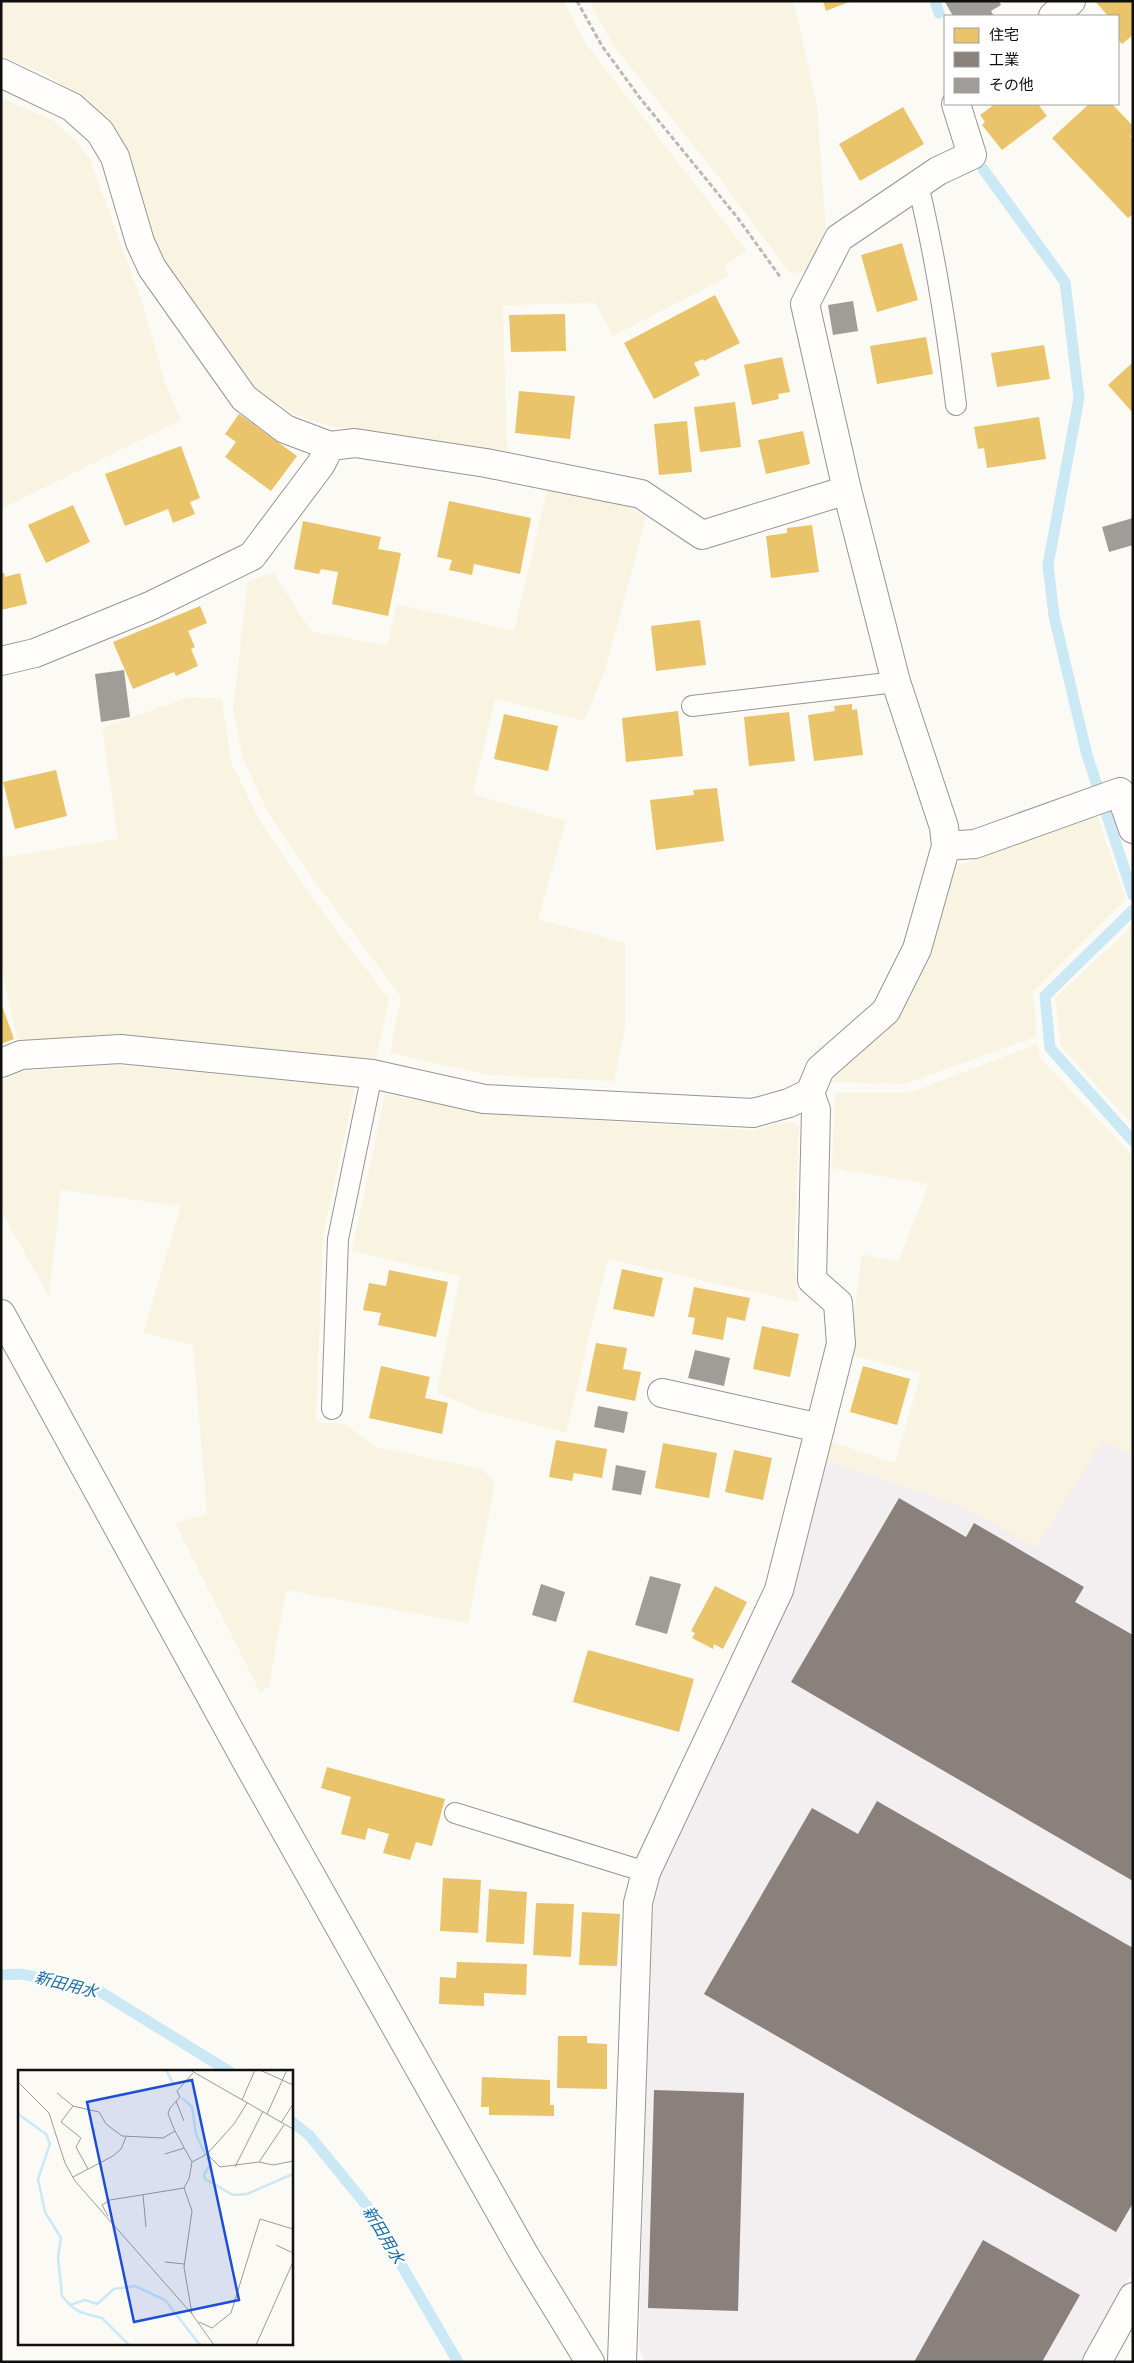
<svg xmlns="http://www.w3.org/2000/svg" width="1134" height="2363" viewBox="0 0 1134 2363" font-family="Spectral,'Noto Sans JP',serif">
<rect width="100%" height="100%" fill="#fcfaf4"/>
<path fill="#f3eef0" d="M1103 1439 1133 1456V2271L1083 2362H645L639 2347 651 1917 663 1865 824 1459 966 1508 1036 1547Z"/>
<path fill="#f8f4e1" d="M1 1H563L586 44 747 251 724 266 729 276 613 336 595 303 503 305 507 454 330 426 296 415 255 390 165 260 149 229 130 155 113 123 81 96 45 74 1 56Z
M589 1H792L798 20 817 106 826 233 812 269 799 273 789 272 711 167 614 46Z
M1 98 54 121 76 141 90 159 144 308 165 383 181 420 1 509Z
M547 490 626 504 646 518 605 671 584 721 495 699 473 794 566 821 538 919 625 943V1029L614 1081 488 1075 390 1053 401 997 308 872 269 815 243 759 233 708 248 581 273 573 311 631 387 646 397 604 514 631Z
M189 697 222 699 231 762 262 825 327 918 389 999 376 1059 115 1035 18 1041 1 967V858L118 839 102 728Z
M1097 816 1126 899 1033 992 1037 1036 905 1084 831 1082V1076L898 1019 928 952 951 868Z
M1133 925V1125L1061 1047 1055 998Z
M1037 1044 1041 1059 1133 1156V1456L1103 1440 1036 1547 966 1508 824 1459 829 1441 895 1463 921 1373 852 1355 854 1315 862 1254 898 1262 929 1184 832 1168 835 1093H909Z
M118 1065 355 1087 323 1236 316 1422 345 1424 376 1447 482 1469 495 1482 468 1623 286 1590 269 1686 260 1692 175 1523 207 1514 193 1345 143 1333 181 1206 61 1190 49 1297 1 1210V1080L24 1071Z
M385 1094 488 1114 753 1130 789 1121 799 1126 794 1258 798 1302 608 1259 566 1433 479 1411 437 1392 460 1276 352 1251Z"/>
<path fill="#e9c46a" d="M823 1H851L826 11Z
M1095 1H1133V35L1122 44 1118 39V16H1108Z
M995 104H1038L1047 116 1002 150 982 125 985 122 980 115Z
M1089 104H1112L1133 126V134L1130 136 1133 139V214L1128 218 1052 138Z
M903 107 924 144 860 181 839 144Z
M902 243 918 300 877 312 861 255Z
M715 295 740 343 704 361 703 359 694 363 700 375 654 399 624 343Z
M565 314 566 351 511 352 509 315Z
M926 337 933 374 877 384 870 346Z
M1044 345 1050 379 997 387 991 353Z
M782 357 790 392 778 394 779 399 752 405 744 365Z
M1132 363 1133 365V413L1108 385Z
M519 391 575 396 570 439 515 433Z
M735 402 741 447 700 452 694 407Z
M239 414 297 456 271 491 225 457 236 442 225 434Z
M1039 417 1046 459 987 468 984 448 978 449 974 427Z
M687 421 692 472 659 475 654 424Z
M803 431 810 464 766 474 758 440Z
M181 446 200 498 190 502 195 514 173 523 168 509 125 526 105 474Z
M449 501 531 518 520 574 474 564 472 575 449 570 452 560 437 557Z
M73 505 90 542 46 563 28 525Z
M303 521 381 537 378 549 401 553 388 616 332 604 338 572 321 569 319 574 294 569Z
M812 525 819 572 771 578 766 536 787 533V528Z
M1 573H4L5 577 20 573 27 604 1 610Z
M200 606 207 623 188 631 195 647 191 649 198 666 176 676 174 672 133 689 113 642Z
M700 620 706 665 656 671 651 626Z
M852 704V710L857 709 863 755 814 761 808 715 835 711 834 706Z
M678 711 683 756 626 762 622 718Z
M789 712 795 761 749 766 744 717Z
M504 714 558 726 548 771 494 759Z
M56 770 67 816 15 829 3 782Z
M717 788 724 841 656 850 650 800 694 795 693 790Z
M1 1003 14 1039 1 1044Z
M622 1269 663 1278 654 1317 613 1309Z
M389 1270 448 1282 436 1337 378 1325 381 1313 363 1310 369 1283 386 1286Z
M694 1287 750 1298 745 1321 727 1317 723 1340 692 1334 695 1318 688 1317Z
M762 1326 799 1334 790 1377 753 1369Z
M596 1343 627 1348 623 1369 641 1372 635 1401 586 1391Z
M381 1366 430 1377 425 1398 448 1403 442 1434 369 1418Z
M863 1366 910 1379 897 1425 850 1412Z
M556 1440 607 1449 602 1478 574 1473 572 1481 549 1477Z
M663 1443 717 1453 709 1498 655 1488Z
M734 1450 772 1458 763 1500 725 1492Z
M715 1586 747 1602 723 1649 714 1644 713 1649 692 1638 695 1633 691 1631Z
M588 1650 694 1679 679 1732 573 1702Z
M327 1767 445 1799 432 1846 416 1842 410 1860 383 1853 389 1834 368 1828 365 1840 341 1834 351 1797 321 1788Z
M443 1878 481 1880 478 1933 440 1931Z
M489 1889 527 1892 524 1944 486 1942Z
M536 1903 574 1904 571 1957 533 1955Z
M582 1912 620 1914 617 1966 579 1965Z
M457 1962 527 1964 526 1995 484 1993V2006L439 2004 440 1977 456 1978Z
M558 2036H587V2043L607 2044V2089L557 2088Z
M482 2077 550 2080V2105H554V2116L489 2115V2107H481Z"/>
<path fill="#8a817c" d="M899 1498 966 1537 974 1523 1084 1587 1075 1602 1133 1635V1881L791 1682Z
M877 1801 1133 1948V2203L1116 2232 704 1994 812 1808 858 1834Z
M654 2090 744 2093 738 2311 648 2308Z
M983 2240 1080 2295 1042 2362H914Z"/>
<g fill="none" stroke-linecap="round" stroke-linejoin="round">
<path stroke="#cbe9f5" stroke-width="11" d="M935 1 939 13
M983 169 1065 282 1079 398 1048 565 1054 616 1087 755 1133 895
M1133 910 1045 996 1050 1048 1133 1141
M1 1975 22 1974 99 1991 230 2072
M291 2121 309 2135 367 2206 458 2362"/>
</g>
<path fill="#a09d99" d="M999 1 1001 5 991 11 994 16H953L945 2Z
M853 301 858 331 833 335 828 305Z
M1133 518V545L1109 552 1102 527Z
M124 670 130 717 101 722 95 674Z
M695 1350 730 1358 724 1386 688 1378Z
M598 1406 628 1412 624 1433 594 1427Z
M616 1465 646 1471 641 1495 612 1490Z
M650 1576 681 1584 667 1634 635 1625Z
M541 1584 565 1592 556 1622 532 1615Z"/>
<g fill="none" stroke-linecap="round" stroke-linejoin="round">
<g stroke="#969592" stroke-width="22">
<path id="service" d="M918 185C936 258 947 331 956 405
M692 706 896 682
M332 1409 338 1239 372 1074
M455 1813 646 1872"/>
</g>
<g stroke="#969592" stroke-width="30">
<path id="minor" d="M1053 16 1071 1
M1 73 72 107 100 132 115 157 140 242 152 268 244 398 285 429 330 446 355 443 486 463 641 494 702 535 847 490 805 304 839 238 938 171 972 155 956 104
M847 490 896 682 944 827 946 846
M1 661 35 653 150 606 252 556 321 464 330 446
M1 1063 21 1055 120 1049 372 1074 484 1099 753 1113 789 1103 810 1093
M1 1314 248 1764 524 2254 590 2362
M662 1393 820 1428
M622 2362 638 1903 646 1872 779 1590 841 1344 838 1303 812 1280 816 1110 810 1093 820 1069 886 1011 917 949 946 846 975 844 1120 792 1133 829
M1097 2362 1133 2297"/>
</g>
<path stroke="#b9b9b8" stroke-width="3" stroke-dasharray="5 2.5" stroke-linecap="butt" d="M577 1 602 46 640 98 737 217 781 278"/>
<use href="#service" stroke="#fffefd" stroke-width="20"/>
<use href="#minor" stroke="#fffefd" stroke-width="28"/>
</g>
<g text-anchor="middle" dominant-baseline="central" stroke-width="5" stroke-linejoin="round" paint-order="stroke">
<g font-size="16" font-style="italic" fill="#176da2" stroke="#fff">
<text transform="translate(66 1985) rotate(14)">新田用水</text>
<text transform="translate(383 2235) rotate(59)">新田用水</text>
</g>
</g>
<g transform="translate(18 2070)">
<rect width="275" height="275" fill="#fcfaf4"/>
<path fill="none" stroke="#cbe9f5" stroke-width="2.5" d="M148 0 156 15M164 28 174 37 178 64 187 84M0 44 28 64 32 74 20 109 27 142 43 168 40 187 44 226 52 235 67 230 79 234 96 219 117 216 147 230 182 275M189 88 193 94 186 104 187 109 215 125 229 124 275 104M53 236 62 242 84 248 111 275"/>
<path fill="none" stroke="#9d9c98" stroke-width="1" d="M172 0 275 59M242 0 275 15M0 12 31 43 47 93 57 111 174 244 196 275M39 23 55 36 81 42 88 54 104 66 145 68 157 61 150 44 152 38 162 27 159 21 175 3M224 30 237 0M158 31 166 51M55 36 43 52 63 68 58 77 70 99M249 44 269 0M263 53 275 34M157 61 174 92M147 84 166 78M189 84 216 54 229 33M241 92 266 55M217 97 245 41M55 107 95 86 103 79 108 67M125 125 128 157M90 146 84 135 92 130 166 118M258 175 275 183M147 192 166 194M174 244 166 197 174 141 166 118 171 109 174 92 189 84 202 97 241 92 255 95 275 91M181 252 194 258 213 243 242 149 275 159M238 275 275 192"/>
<path fill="#1d4ed8" fill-opacity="0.15" stroke="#1d4ed8" stroke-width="2.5" d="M174 10 221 230 116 252 69 32Z"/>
<rect width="275" height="275" fill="none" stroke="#0f0f0f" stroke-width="2.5"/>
</g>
<rect width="1134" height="2363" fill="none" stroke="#0f0f0f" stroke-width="5"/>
<rect x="944" y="15" width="175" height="90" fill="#ffffff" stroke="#9f9f9f"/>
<rect x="954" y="28" width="25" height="15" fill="#e9c46a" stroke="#9f9f9f"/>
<text x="989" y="40" font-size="15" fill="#0f0f0f">住宅</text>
<rect x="954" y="52" width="25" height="15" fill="#8a817c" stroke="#9f9f9f"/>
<text x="989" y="65" font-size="15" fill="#0f0f0f">工業</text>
<rect x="954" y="78" width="25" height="15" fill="#a09d99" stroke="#9f9f9f"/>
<text x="989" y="90" font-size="15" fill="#0f0f0f">その他</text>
</svg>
